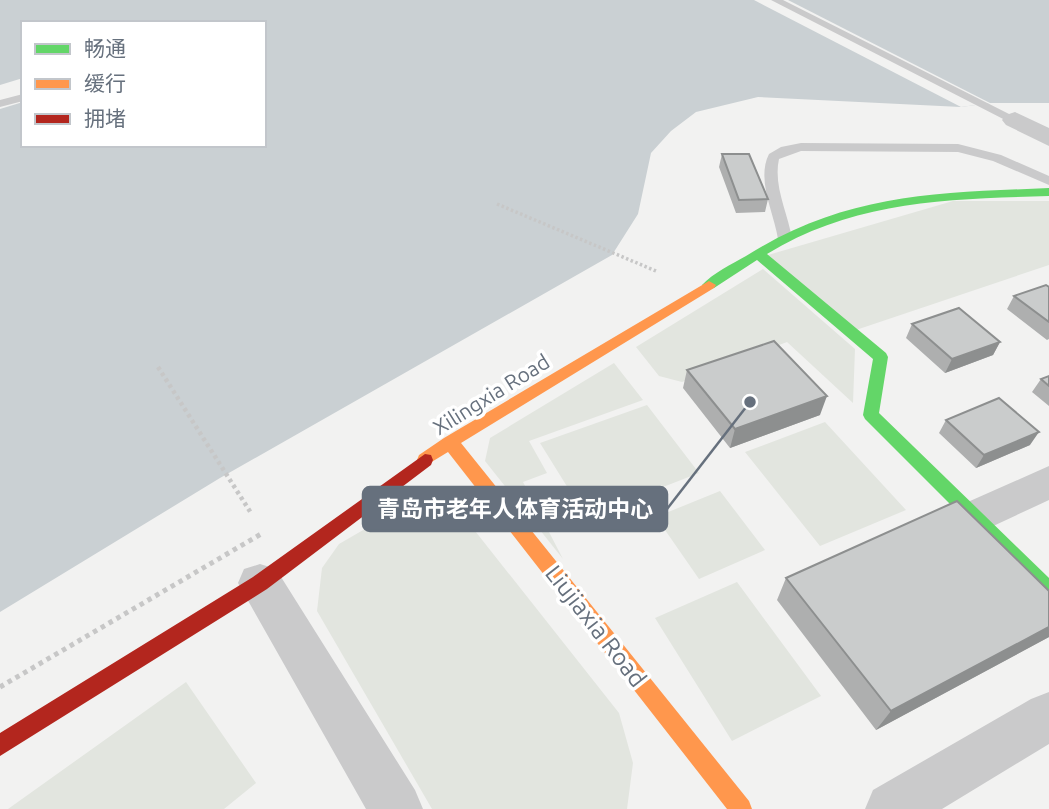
<svg xmlns="http://www.w3.org/2000/svg" width="1049" height="809" viewBox="0 0 1049 809" font-family="Ubuntu,'Noto Sans SC',sans-serif">
<rect width="100%" height="100%" fill="#f2f2f1"/>
<path fill="#e2e5df" d="M953 201H1049V265L850 332 768 255Z
M763 269 855 349 853 403 787 342 682 382 659 376 636 347Z
M614 363 643 400 529 441 547 473 523 482 563 559 485 461 490 438Z
M647 405 699 473 586 517 540 443Z
M825 422 906 510 820 546 745 452Z
M720 491 765 550 699 579 656 517Z
M425 513 468 522 619 713 633 763 627 809H432L317 611 322 568 339 544 377 522Z
M737 582 821 696 732 741 655 618Z
M186 682 256 783 224 809H8Z"/>
<path fill="#cad0d3" d="M0 0H1049V103H990L961 107 758 97 696 112 671 131 651 153 638 214 612 255 220 478 0 612V109L23 102V145H264V23H23V78L0 85Z"/>
<path fill="#f2f2f1" d="M754 0H788L990 103 961 107Z"/>
<g fill="none" stroke-linecap="round" stroke-linejoin="round">
<path stroke="#c7c7c7" stroke-width="3.5" stroke-dasharray="2.5 2.5" stroke-linecap="butt" d="M497 204 656 271"/>
<path stroke="#c7c7c7" stroke-width="4.5" stroke-dasharray="3.5 3.5" stroke-linecap="butt" d="M158 367 251 513"/>
<path stroke="#c7c7c7" stroke-width="5" stroke-dasharray="4.5 4.5" stroke-linecap="butt" d="M0 687 261 534"/>
<path fill="#cacacb" fill-rule="evenodd" d="M771 0H783L1021 120 1011 123Z
M23 94V101L0 107V100Z
M801 143 958 144 1001 155 1049 176V185L993 161 958 152 801 151 779 159C773 186 788 213 792 239L785 243 778 239C774 212 756 180 769 154L781 147Z"/>
<path fill="#cacacb" fill-rule="evenodd" d="M1015 112 1049 128V146L1006 125 1002 120 1006 115Z
M1049 466V500L976 534 961 529 955 517 961 505Z
M260 564 276 569 415 790 423 809H366L238 583 244 569Z
M1049 692V744L942 809H865L873 790 1031 699Z"/>
<path fill="#63d668" fill-rule="evenodd" d="M1049 188V196C949 199 855 200 767 254L886 353 888 357 879 413 1049 578V598L1042 596 865 419 863 415 873 359 757 260 714 288 709 289 702 285C713 273 732 264 746 256 846 193 935 193 1049 188Z"/>
<path fill="#ff974d" fill-rule="evenodd" d="M709 281 716 285 714 288 461 443 749 801 752 809H727L448 452 425 466 419 465 417 460 419 455 444 438Z"/>
<path fill="#b3261e" fill-rule="evenodd" d="M425 454 431 455 433 460 431 465 267 589 0 756V733L253 577Z"/>
</g>
<path fill="#aeafaf" d="M722 154 768 199 765 212 736 213 719 167Z
M1049 287V339L1047 340 1007 309 1014 296Z
M912 324 1000 342 993 355 945 373 906 338Z
M687 370 820 415 730 448 683 388Z
M1049 376V406L1032 392 1041 379Z
M946 420 1030 445 976 468 939 433Z
M786 578 1049 591V637L876 730 777 600Z"/>
<path fill="#8d8f8f" d="M1000 342 993 355 945 373 952 359Z
M827 396 820 415 730 448 735 429Z
M1039 432 1030 445 976 468 984 455Z
M1049 627V637L876 730 891 711Z"/>
<path fill="#cacccc" stroke="#8d8f8f" stroke-width="2" d="M722 154H749L768 199 739 200Z
M1046 285 1049 287V322L1014 296Z
M959 308 1000 342 952 359 912 324Z
M774 341 827 396 735 429 687 370Z
M1049 376V386L1041 379Z
M999 398 1039 432 984 455 946 420Z
M957 501 1049 591V627L891 711 786 578Z"/>
<g text-anchor="middle" dominant-baseline="central" stroke-width="7" stroke-linejoin="round" paint-order="stroke">
<g font-size="21" fill="#66707d" stroke="#fff">
<text transform="translate(491 394) rotate(-32)">Xilingxia Road</text>
</g>
<g font-size="24" fill="#66707d" stroke="#fff">
<text transform="translate(596 626) rotate(52)">Liujiaxia Road</text>
</g>
</g>
<path fill="none" stroke="#66707d" stroke-width="2.5" d="M750 402L667 509"/>
<circle fill="#66707d" stroke="#fff" stroke-width="2.5" cx="750" cy="402" r="7"/>
<rect fill="#66707d" stroke="#66707d" stroke-width="2.5" x="363" y="487" width="304" height="44" rx="7"/>
<g font-size="23" text-anchor="middle" font-weight="bold" fill="#fff">
<text x="515" y="517">青岛市老年人体育活动中心</text>
</g>
<rect x="21" y="21" width="245" height="126" fill="#ffffff" stroke="#c2c6cb" stroke-width="2"/>
<rect x="35" y="44" width="35" height="10" fill="#63d668" stroke="#c2c6cb" stroke-width="2"/>
<text x="84" y="56" font-size="21" fill="#66707d">畅通</text>
<rect x="35" y="79" width="35" height="10" fill="#ff974d" stroke="#c2c6cb" stroke-width="2"/>
<text x="84" y="91" font-size="21" fill="#66707d">缓行</text>
<rect x="35" y="114" width="35" height="10" fill="#b3261e" stroke="#c2c6cb" stroke-width="2"/>
<text x="84" y="126" font-size="21" fill="#66707d">拥堵</text>
</svg>
